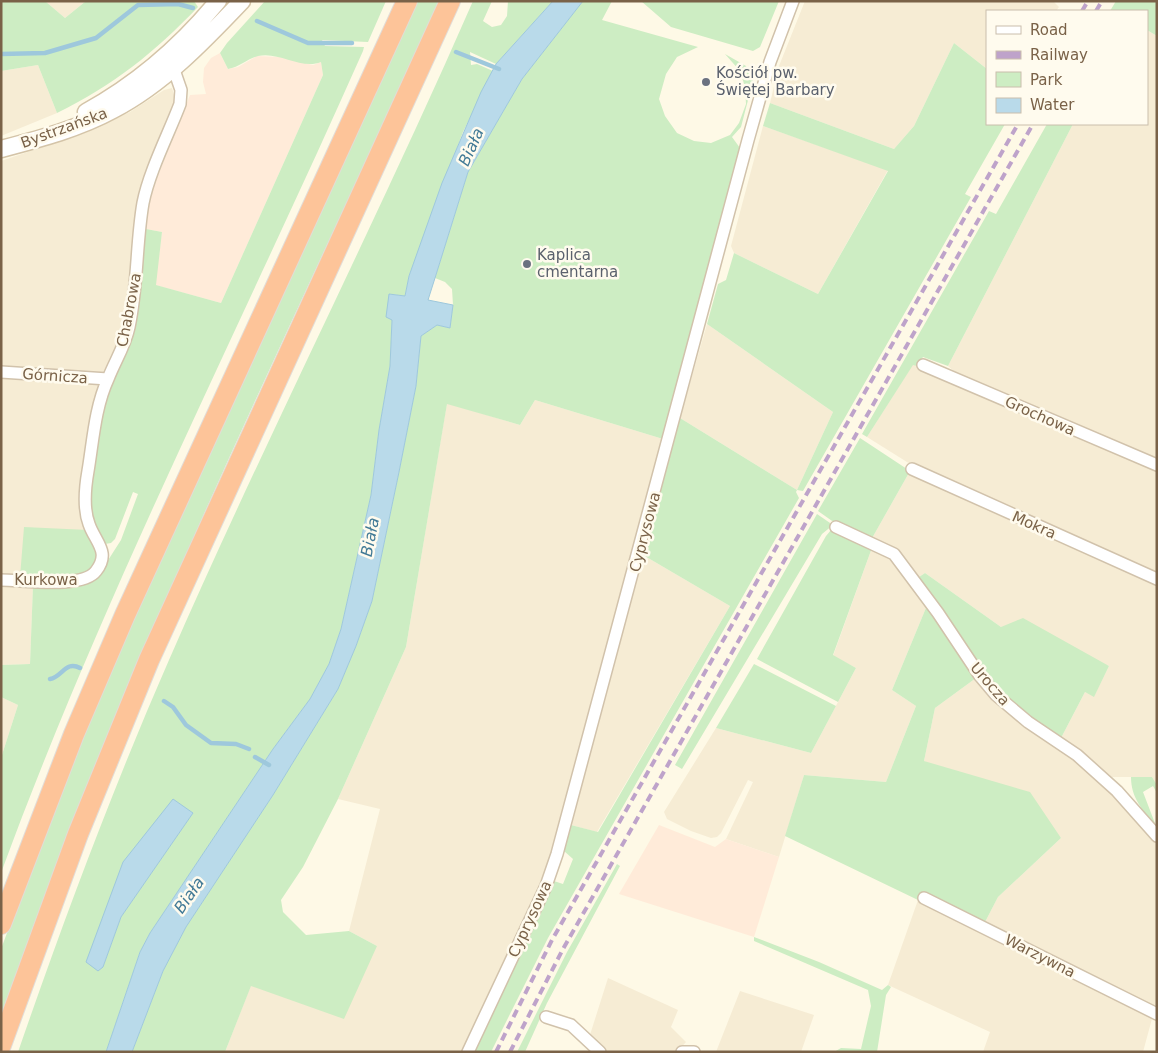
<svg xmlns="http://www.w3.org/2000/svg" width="1158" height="1053" viewBox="0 0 1158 1053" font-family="'DejaVu Sans',sans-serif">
<rect width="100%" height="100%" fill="#fef9e6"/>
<path fill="#f6ecd4" d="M45 1H86L65 18Z
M805 1H1053L1059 7 1056 11H987V69L954 43 914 126 894 149 770 103 779 66Z
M1147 30 1157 36V462L962 378 948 366 1073 124H1147Z
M38 65 57 113 1 136V71Z
M172 88 176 102 146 179 126 327 108 370 104 373 1 369V161L87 132 130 112 164 90Z
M763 126 888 170 818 294 734 253 731 246Z
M707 324 833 412 797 490 680 418Z
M913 364 1157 469V576L931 477 867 437Z
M1 375 95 382 101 388 88 530 20 577 1 576Z
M535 400 663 439 553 848 541 886 463 1052H225L251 985 377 946 349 931 380 809 338 799 406 647 447 403 520 425Z
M910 471 1157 583V785L1152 777H1113L1110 781 1061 738 1085 692 1094 696 1109 666 1001 627 925 573 916 579 871 540Z
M873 545 885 551 928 603 892 690 916 706 886 782 804 775 779 857 726 839 753 782 748 780 721 833 717 837 711 838 691 831 667 819 664 812 716 728 811 753 856 668 833 656Z
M643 555 730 606 597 832 571 825Z
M1 584 33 585 30 664 1 665Z
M976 678 1075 759 1113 795 1157 843V1009L984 924 998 897 1061 838 924 761 935 708Z
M1 697 18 705 1 758Z
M918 900 1153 1015 1143 1052H983L990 1032 888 985Z
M608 978 678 1010 671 1027 686 1042 677 1052H604L589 1038Z
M740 991 814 1015 801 1052H716Z"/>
<path fill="#ffebd9" d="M220 53 228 69 238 67 257 56 280 57 313 65 321 62 323 75 221 303 155 285 162 232 146 229 147 209 151 193 190 95 206 94 203 82 204 68 211 58Z
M659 825 715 847 726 839 779 857 754 937 619 894Z"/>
<path fill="#cdedc3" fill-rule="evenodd" d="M1 1H45L65 18 86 1H194L198 7C154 53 114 85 57 113L38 65 1 71Z
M265 1H386L368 42 322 40 325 46 364 47 363 51C242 324 104 592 1 873V758L18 705 1 697V665L30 664 33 585C53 586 80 592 96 579L121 540 138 494 133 492 115 539 111 543 105 544 93 521 89 486 99 421 141 277 146 229 162 232 156 285 221 303 323 75 321 62C301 70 279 51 258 56 247 59 240 67 228 69L220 53 227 43Z
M418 1H440C286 337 122 669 1 1018V949L49 821 124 638Z
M473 1H492L483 21 492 27 501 25 507 16 508 1H553L496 64 470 52 471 65 477 64 493 71 463 132 409 276 405 296 390 294 392 320 390 366 379 430 371 495 341 629 329 664 310 699 273 749 150 933 140 952 106 1052H18C64 919 113 788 169 660 266 438 376 223 473 1ZM193 813 121 917 103 967 123 862Z
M583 1H612L602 20 698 47 677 57 666 74 659 99 665 116 677 133 694 141 711 143 730 135 739 123 746 104 745 87 740 71 725 54 746 66 753 81 741 127 732 137 740 148 663 439 535 400 520 425 447 404 406 647 338 799 303 867 281 900 283 912 306 935 349 931 377 946 344 1019 251 986 225 1052H132L163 971 186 927 273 795 338 689 356 646 372 601 399 472 416 386 421 336 437 325 450 328 453 305 452 289 445 282 435 278 468 172 522 79Z
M641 1H779L760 47 753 51 671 27Z
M1116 1H1157V36L1147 30V11H1110Z
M954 43 987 69V124H1005L965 194 971 197 803 491 797 490 796 492 799 498 548 938 491 1052H474L554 881 563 884 573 859 564 851 571 825 598 832 730 606 643 555 680 418 797 490 833 412 707 324 718 284 726 280 734 253 818 294 888 171 763 126 770 103 894 149 914 126Z
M1047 124H1073L948 366 923 357 917 366 913 365 867 437 862 434 989 211 996 214Z
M860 438 910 471 871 540 835 523 818 511Z
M817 514 833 525 822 534 682 769 675 765Z
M24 527 88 530 93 537 98 558 91 570 82 577H20Z
M831 530 873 545 833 655 856 668 838 702 757 659 826 536Z
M925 573 1001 627 1023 618 1109 666 1094 697 1085 692 1061 738 1030 720 997 692 916 579Z
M928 603 976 678 935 708 924 761 1030 792 1061 838 998 897 984 924 922 892 918 900 785 836 804 775 886 782 916 706 892 690Z
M754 664 836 706 811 753 716 728Z
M1131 777H1152L1157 785V793L1153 786 1143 792 1156 826C1143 811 1131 798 1131 777Z
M617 864 620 866 547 1003 525 1052H517L567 952Z
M754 937 819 962 882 990 888 985 891 987 886 995 877 1052H834L841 1048 861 1049 871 1006 868 990 754 941Z"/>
<path fill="#b9daea" stroke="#9ec8dc" d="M553 1H583L522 79 468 172 435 278 428 300 453 305 450 328 437 325 421 336 416 386 399 472 372 601 356 646 338 689 273 795 186 927 163 971 132 1052H106L140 952 150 933 273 749 310 699 329 664 341 629 371 495 379 430 390 366 392 320 386 317 389 294 405 296 409 276 442 183 481 92 496 64Z
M173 799 193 813 121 917 103 967 98 971 86 962 123 862Z"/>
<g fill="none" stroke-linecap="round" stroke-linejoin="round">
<path stroke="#9ec8dc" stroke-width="4.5" d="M257 21 308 43H352
M456 52 499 69
M1 54 45 53 96 38 138 5 178 4 193 8
M50 679C62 677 66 660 80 668
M164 701 173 707 186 725 211 743 236 744 249 749
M255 757 269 765"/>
<g stroke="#d1c2ab" stroke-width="14">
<path id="street" d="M923 365 1157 465
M1 372 108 379
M912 469 1157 579
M836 527 894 554 938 613 980 676 996 695 1028 722 1077 755 1117 791 1157 836
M1 580C23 580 83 589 96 571 111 552 95 542 89 524 83 508 85 488 88 471 93 441 95 407 108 379 115 361 125 346 129 327 138 285 136 243 143 203 149 172 169 133 180 104L181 90 172 64
M924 898 1157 1014
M546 1017 571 1025 600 1052
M468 1052 546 886 557 854 748 140 770 62 793 1
M682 1052H694"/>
</g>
<g stroke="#d4c4a8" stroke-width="19">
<path id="secondary" d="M86 112C137 84 181 46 218 1
M1 149C39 139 78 129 113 110 163 84 204 41 242 1"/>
</g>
<g stroke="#e2dcd7" stroke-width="22">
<path id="highway" d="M1 924 74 734 125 615 407 1
M1 1045 78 834 149 660 450 1"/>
</g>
<use href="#street" stroke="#fff" stroke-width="11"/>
<use href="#secondary" stroke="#fff" stroke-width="16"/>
<use href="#highway" stroke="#fdc499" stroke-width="20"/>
<path stroke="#bea3ca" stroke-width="4" stroke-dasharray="8 5" stroke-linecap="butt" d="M1082 11 1088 1
M1096 11 1102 1
M496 1052 552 940 1018 124
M510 1052 563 949 1033 124"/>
</g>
<g fill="#6b7280" stroke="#fffbee" stroke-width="2">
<circle cx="706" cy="82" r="5"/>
<circle cx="527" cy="264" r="5"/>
</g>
<g text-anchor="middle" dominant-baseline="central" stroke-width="5" stroke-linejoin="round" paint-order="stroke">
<g font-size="15" fill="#5b616d" stroke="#fffbee" text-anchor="start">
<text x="716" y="73">Kościół pw.<tspan x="716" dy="17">Świętej Barbary</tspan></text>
<text x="537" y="255">Kaplica<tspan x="537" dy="17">cmentarna</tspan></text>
</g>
<g font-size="15" fill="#7a6248" stroke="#fffbee">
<text transform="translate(64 128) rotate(-20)">Bystrzańska</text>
<text transform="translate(129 310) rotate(-79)">Chabrowa</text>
<text transform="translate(55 376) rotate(4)">Górnicza</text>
<text transform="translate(1040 416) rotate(24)">Grochowa</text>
<text transform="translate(1034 525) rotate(24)">Mokra</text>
<text transform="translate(645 532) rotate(-75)">Cyprysowa</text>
<text x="46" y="580">Kurkowa</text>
<text transform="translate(990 684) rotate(49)">Urocza</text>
<text transform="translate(530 919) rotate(-65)">Cyprysowa</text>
<text transform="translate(1040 956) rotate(27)">Warzywna</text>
</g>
<g font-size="16" font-style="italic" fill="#427a96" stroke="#fffbee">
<text transform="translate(471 147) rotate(-66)">Biała</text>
<text transform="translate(370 537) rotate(-79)">Biała</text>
<text transform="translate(189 895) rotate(-55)">Biała</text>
</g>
</g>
<rect width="1158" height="1053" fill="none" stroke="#7a6248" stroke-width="5"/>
<rect x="986" y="10" width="162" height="115" fill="#fffbee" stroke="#cabeac"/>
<rect x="996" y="26" width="25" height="8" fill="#ffffff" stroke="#cabeac"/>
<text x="1030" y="35" font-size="15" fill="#7a6248">Road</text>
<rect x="996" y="51" width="25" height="8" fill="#bea3ca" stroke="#cabeac"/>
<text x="1030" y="60" font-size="15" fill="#7a6248">Railway</text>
<rect x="996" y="72" width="25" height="15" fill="#cdedc3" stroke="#cabeac"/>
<text x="1030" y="85" font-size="15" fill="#7a6248">Park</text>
<rect x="996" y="98" width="25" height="15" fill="#b9daea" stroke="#cabeac"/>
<text x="1030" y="110" font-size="15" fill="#7a6248">Water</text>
</svg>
